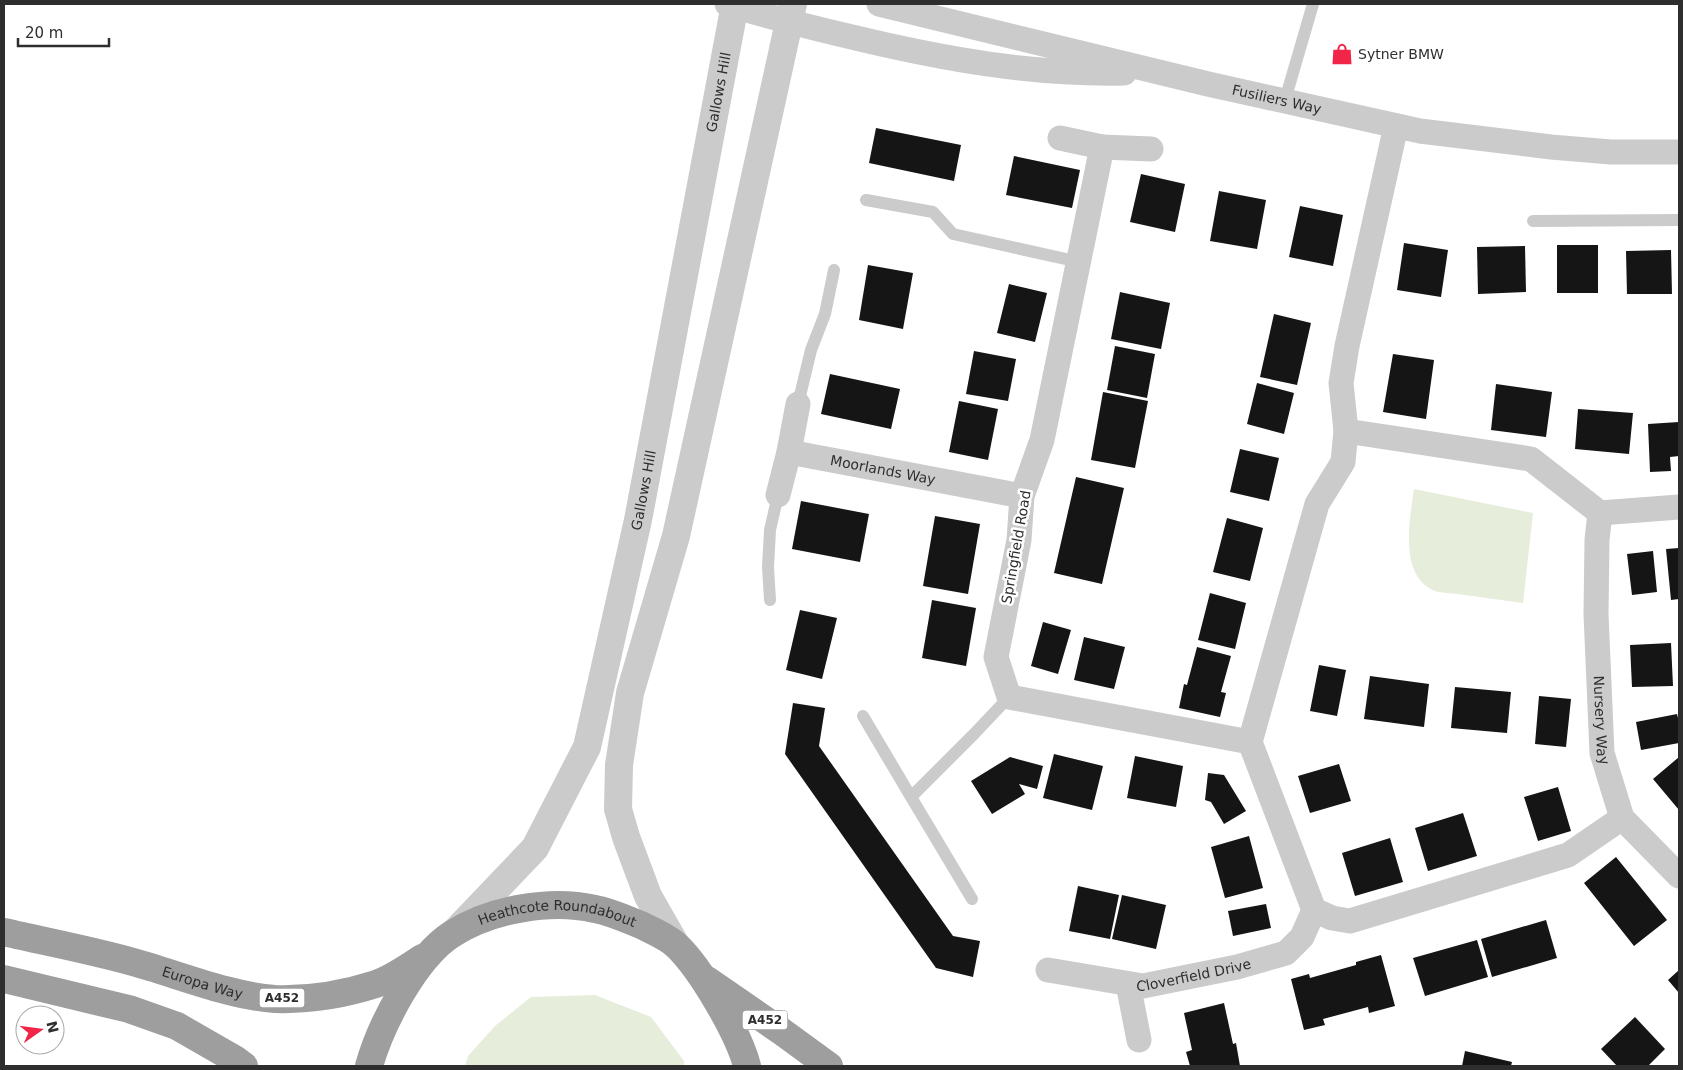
<svg xmlns="http://www.w3.org/2000/svg" width="1683" height="1070" viewBox="0 0 1683 1070" font-family="'DejaVu Sans',sans-serif">
<rect width="100%" height="100%" fill="#fff"/>
<path fill="#e6eddb" d="M1414 489 1533 513 1523 603C1501 600 1479 597 1458 594 1451 593 1441 593 1435 591 1398 576 1410 519 1414 489Z
M595 995 651 1017 684 1061V1066H465L468 1056 495 1026 531 997Z"/>
<path fill="#151515" d="M876 128 961 145 954 181 869 163Z
M1014 156 1080 170 1072 208 1006 195Z
M1141 174 1185 184 1175 232 1130 222Z
M1219 191 1266 200 1257 249 1210 241Z
M1300 206 1343 215 1333 266 1289 257Z
M1404 243 1448 250 1441 297 1397 290Z
M1557 245H1598V293H1557Z
M1525 246 1526 292 1478 294 1477 247Z
M1671 250 1672 294H1627L1626 251Z
M868 265 913 273 903 329 859 320Z
M1009 284 1047 293 1035 342 997 333Z
M1120 292 1170 303 1161 349 1111 339Z
M1274 314 1311 323 1297 385 1260 377Z
M1115 346 1155 354 1147 398 1107 390Z
M974 351 1016 359 1008 401 966 394Z
M1393 354 1434 360 1426 419 1383 412Z
M830 374 900 389 891 429 821 414Z
M1257 383 1294 393 1284 434 1247 424Z
M1496 384 1552 392 1546 437 1491 430Z
M1103 392 1148 401 1135 468 1091 460Z
M959 401 998 409 988 460 949 452Z
M1578 409 1633 413 1629 454 1575 449Z
M1679 422V456L1670 457 1671 471 1650 472 1648 424Z
M1240 449 1279 458 1269 501 1230 492Z
M1076 477 1124 488 1102 584 1054 573Z
M801 501 869 514 860 562 792 549Z
M935 516 980 524 968 594 923 586Z
M1227 518 1263 528 1250 581 1213 572Z
M1679 548V599L1671 600 1666 549Z
M1653 551 1657 592 1632 595 1627 554Z
M1210 593 1246 603 1235 649 1198 640Z
M932 600 976 608 966 666 922 658Z
M800 610 837 618 822 679 786 670Z
M1043 622 1071 630 1058 674 1031 666Z
M1084 637 1125 647 1114 689 1074 680Z
M1671 643 1673 686 1632 687 1630 645Z
M1197 647 1231 656 1221 692 1226 693 1220 717 1179 708 1184 684 1187 685Z
M1319 665 1346 670 1337 716 1310 711Z
M1370 676 1429 684 1424 727 1364 719Z
M1455 687 1511 692 1507 733 1451 728Z
M1539 696 1571 699 1566 747 1535 744Z
M793 703 825 708 819 746 953 936 980 941 973 977 936 968 785 754Z
M1677 714 1679 722V743L1641 750 1636 722Z
M1054 754 1103 766 1092 810 1043 798Z
M1135 756 1183 766 1176 807 1127 798Z
M1010 757 1043 766 1037 789 1019 784 1025 794 992 814 971 781Z
M1679 757V810L1653 779Z
M1339 764 1351 801 1310 813 1298 776Z
M1208 773 1224 775 1246 811 1224 824 1211 802 1205 800Z
M1558 787 1571 831 1538 841 1524 797Z
M1463 813 1477 856 1428 871 1415 828Z
M1249 836 1263 888 1225 898 1211 847Z
M1390 838 1403 882 1355 896 1342 853Z
M1616 857 1667 920 1634 946 1584 883Z
M1078 886 1119 895 1110 939 1069 931Z
M1122 895 1166 905 1156 949 1112 939Z
M1266 904 1271 928 1233 936 1228 911Z
M1546 920 1557 958 1492 977 1481 939Z
M1477 940 1488 977 1425 996 1413 958Z
M1381 955 1395 1006 1369 1013 1368 1007 1323 1019 1325 1025 1304 1030 1291 979 1309 974 1310 978 1356 965V962Z
M1679 970V993L1668 980Z
M1224 1003 1233 1044 1236 1043 1240 1066H1190L1186 1052 1192 1050 1184 1013Z
M1635 1017 1665 1049 1648 1066H1617L1601 1049Z
M1465 1051 1512 1062 1511 1066H1462Z"/>
<g fill="none" stroke-linecap="round" stroke-linejoin="round">
<path stroke="#cbcbcb" stroke-width="12" d="M1285 100 1313 4
M866 200 933 212 953 234 1079 262
M1533 221 1679 220
M798 404 811 350 825 314 834 270
M770 600 768 567 770 530 778 495
M863 716 911 797
M972 899 911 797 974 734 1009 697"/>
<g stroke="#cbcbcb" stroke-width="25">
<path d="M727 4C769 17 813 28 856 38 944 59 1033 75 1124 73"/>
<path id="s1" d="M879 4 1208 84 1420 131 1551 147 1611 152H1679"/>
<path d="M1060 138 1102 147"/>
<path d="M1151 149 1102 147 1042 440 1022 496 1019 540 996 657 1009 697 1250 742"/>
<path d="M1346 431 1341 383 1347 346 1396 126"/>
<path d="M789 452 798 404"/>
<path id="s2" d="M778 495 789 452 1022 496"/>
<path d="M1600 513 1679 507"/>
<path id="s3" d="M1622 818 1568 855 1350 921 1332 918 1314 910 1250 742 1317 504 1343 462 1346 431 1531 459 1600 513 1597 540 1596 614 1602 753 1622 818 1679 876"/>
<path id="s4" d="M1048 970 1143 986 1237 967 1286 953 1302 937 1314 910"/>
<path d="M1128 984 1139 1040"/>
</g>
<g stroke="#cbcbcb" stroke-width="28">
<path id="s5" d="M454 933 535 848 587 747 638 520 735 4"/>
<path d="M676 945 648 896 626 837 618 809 619 765 630 693 676 536 793 4"/>
</g>
<g stroke="#9e9e9e" stroke-width="28">
<path id="s6" d="M4 932C47 942 90 950 133 962 177 974 230 996 275 999 308 1000 345 994 376 984 393 978 408 967 422 958"/>
<path d="M4 979 129 1009 177 1026 236 1060 244 1066"/>
<path d="M707 980 781 1031 829 1066"/>
<path id="s7" d="M369 1066C381 1024 415 958 452 934 492 909 550 899 595 909 611 912 626 919 641 925 653 931 668 937 677 946 701 969 739 1034 747 1066"/>
</g>
</g>
<defs>
<g id="shop-bare" transform="scale(1.725)"><path d="M-5-2.5h2.3a2.7 3.5 0 0 1 5.4 0H5L5.5 6h-11ZM-1.5-2.5h3a1.5 2.3 0 0 0-3 0Z" fill="#f12547" stroke="#fff" stroke-width="2.5" paint-order="stroke"/></g>
</defs>
<g fill-rule="evenodd">
<use href="#shop-bare" x="1342" y="54"/>
</g>
<g text-anchor="middle" dominant-baseline="central" stroke-width="5" stroke-linejoin="round" paint-order="stroke">
<g fill="#fff" stroke="#6d6d6d" stroke-width="1">
<rect x="259.5" y="988.5" width="45" height="19" rx="4"/>
<rect x="742.5" y="1010.5" width="45" height="19" rx="4"/>
</g>
<g font-size="12" font-weight="bold" fill="#2e2e2e">
<text x="282" y="998">A452</text>
<text x="765" y="1020">A452</text>
</g>
<g font-size="14" fill="#2e2e2e" stroke="#fff" text-anchor="start">
<text x="1358" y="54">Sytner BMW</text>
</g>
<g font-size="14" fill="#2e2e2e" stroke="#fff">
<text stroke="none"><textPath href="#s5" startOffset="899">Gallows Hill</textPath></text>
<text stroke="none"><textPath href="#s1" startOffset="409">Fusiliers Way</textPath></text>
<text stroke="none"><textPath href="#s2" startOffset="140">Moorlands Way</textPath></text>
<text stroke="none"><textPath href="#s5" startOffset="494">Gallows Hill</textPath></text>
<text transform="translate(1016 547) rotate(-80)">Springfield Road</text>
<text stroke="none"><textPath href="#s3" startOffset="1321">Nursery Way</textPath></text>
<text stroke="none"><textPath href="#s7" startOffset="269">Heathcote Roundabout</textPath></text>
<text stroke="none"><textPath href="#s4" startOffset="148">Cloverfield Drive</textPath></text>
<text stroke="none"><textPath href="#s6" startOffset="205">Europa Way</textPath></text>
</g>
</g>
<rect width="1683" height="1070" fill="none" stroke="#2e2e2e" stroke-width="10"/>
<g transform="translate(40 1030) rotate(76)"><circle r="24" fill="#ffffff" stroke="#ababab"/>
<path d="M0-4L9 19L0 12L-9 19Z" fill="#f12547"/>
<text y="-8" font-size="14" font-weight="bold" text-anchor="middle" fill="#2e2e2e">N</text>
</g>
<path d="M18 38v8h91v-8" fill="none" stroke="#2e2e2e" stroke-width="2.5"/>
<text x="25" y="38" font-size="15" fill="#2e2e2e" stroke="#ffffff" stroke-width="4" paint-order="stroke">20 m</text>
</svg>
